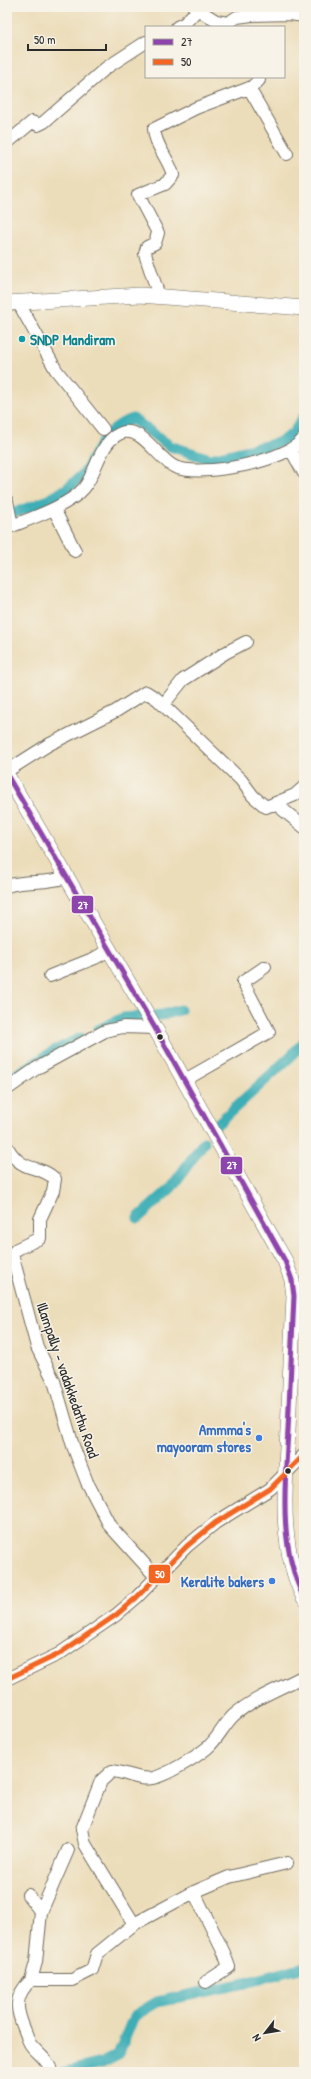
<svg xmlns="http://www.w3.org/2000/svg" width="311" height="2079" viewBox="0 0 311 2079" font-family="'Patrick Hand',sans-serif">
<rect width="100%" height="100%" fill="#f7f3e8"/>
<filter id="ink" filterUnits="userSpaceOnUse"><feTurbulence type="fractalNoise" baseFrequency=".025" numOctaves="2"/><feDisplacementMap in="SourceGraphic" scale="8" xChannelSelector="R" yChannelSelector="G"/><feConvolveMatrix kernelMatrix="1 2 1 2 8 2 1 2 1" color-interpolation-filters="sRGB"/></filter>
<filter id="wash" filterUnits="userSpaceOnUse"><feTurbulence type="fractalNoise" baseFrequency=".012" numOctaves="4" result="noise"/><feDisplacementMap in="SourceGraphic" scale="16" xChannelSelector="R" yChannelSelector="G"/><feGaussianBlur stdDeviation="0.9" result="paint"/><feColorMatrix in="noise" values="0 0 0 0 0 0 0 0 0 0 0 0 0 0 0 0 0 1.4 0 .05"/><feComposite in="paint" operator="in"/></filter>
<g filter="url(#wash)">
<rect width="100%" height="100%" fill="#ecddba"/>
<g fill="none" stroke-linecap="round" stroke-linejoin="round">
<path stroke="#3daeb6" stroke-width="11" d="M7 515C38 505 59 499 83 474 86 471 89 466 91 461 103 441 110 426 133 419L170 446 210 459 278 443 293 434 304 416
M98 1030 123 1018 162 1015 180 1010
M7 1081 54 1051 81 1038
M215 1126 289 1058 304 1042
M138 1218 171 1188 204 1142
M64 2072 102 2063 118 2055 134 2016 157 2002 245 1983 304 1967"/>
</g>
</g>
<g filter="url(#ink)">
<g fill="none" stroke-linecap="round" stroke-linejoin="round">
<g stroke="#6f695d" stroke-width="14">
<path id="minor" d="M194 7 216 21 228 23 237 17 252 15 289 14 304 16
M177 27 185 23 197 10
M249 88 287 154
M7 143 32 122 38 125 44 122 106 68 146 42
M159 296 145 254 147 247 155 243 158 233 138 195 165 184 173 175C169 159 155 146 154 129L196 108 252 87 259 80V77
M18 302 56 370 103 429
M291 450 304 473
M7 501 12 526C32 518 70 505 84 488 97 472 100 438 124 432 143 428 159 460 175 467 201 478 289 461 304 438
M54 509 75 551
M163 705 183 680 225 653 246 642
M7 771 48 745 116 711 146 692 157 699 241 780 253 796 266 807 295 795 304 787
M276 804 304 827
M7 886C26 879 45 885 66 877
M50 976 95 958 109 950
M185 1080 269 1032 243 982 265 967
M7 1089 37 1068 105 1031 123 1027 155 1028
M7 1147C23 1175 39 1163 55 1179L53 1191 40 1219V1238L17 1249 12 1254 37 1347 54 1381 73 1446 87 1482 110 1526 156 1577
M7 1679 59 1654 116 1615 136 1598 187 1546 215 1523 270 1489 304 1455
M194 1892 224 1953 229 1967 206 1982
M28 1895 41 1912 36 1962 31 1980
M41 1912 68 1850
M134 1924 85 1844 82 1829 101 1781 112 1771C125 1772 141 1781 153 1778 167 1775 196 1757 207 1748 218 1739 224 1724 234 1715 254 1698 281 1688 304 1676
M51 2072C50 2061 38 2054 31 2045 28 2041 27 2035 25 2031 16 2010 13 1997 31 1980H72L92 1970 97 1954 134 1924 194 1892 229 1877 287 1863"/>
</g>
<g stroke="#6f695d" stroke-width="16">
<path id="major" d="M7 303 140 295 304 308
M7 775 155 1028 285 1261 292 1280 294 1296C292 1340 290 1385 288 1430 285 1486 278 1545 304 1598"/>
</g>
<use href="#minor" stroke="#fff" stroke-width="12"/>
<use href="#major" stroke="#fff" stroke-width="15"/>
<g stroke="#f7f3e8" stroke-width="8">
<path id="bus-1" d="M7 775 155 1028 285 1261 292 1280 294 1296C292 1340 290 1385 288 1430 285 1486 278 1545 304 1598"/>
</g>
<g stroke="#f7f3e8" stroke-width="8">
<path id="bus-2" d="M7 1679 59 1654 116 1615 136 1598 187 1546 215 1523 270 1489 303 1456"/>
</g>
<use href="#bus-1" stroke="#8e44ad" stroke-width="5"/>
<use href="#bus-2" stroke="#f26522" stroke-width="5"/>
</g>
</g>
<circle fill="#0f9aa8" stroke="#f7f3e8" stroke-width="1.5" cx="22" cy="339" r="4"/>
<g fill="#2b2b2b" stroke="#f7f3e8" stroke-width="1.5">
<circle cx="160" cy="1037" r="3.5"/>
<circle cx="288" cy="1471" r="3.5"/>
</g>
<g fill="#3f7fe0" stroke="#f7f3e8" stroke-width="1.5">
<circle cx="259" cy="1438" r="4"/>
<circle cx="272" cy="1581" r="4"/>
</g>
<g text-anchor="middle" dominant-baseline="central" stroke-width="3" stroke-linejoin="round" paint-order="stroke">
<g font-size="15" font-weight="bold" fill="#0d838f" stroke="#f7f3e8" text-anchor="start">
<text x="30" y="339">SNDP Mandiram</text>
</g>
<g font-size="15" fill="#2b2b2b" stroke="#f7f3e8">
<text transform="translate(68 1380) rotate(71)">Illampally - vadakkedathu Road</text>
</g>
<g font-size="15" font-weight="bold" fill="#366cbe" stroke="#f7f3e8" text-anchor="end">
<text x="251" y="1429">Ammma's<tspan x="251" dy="17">mayooram stores</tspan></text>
<text x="264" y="1581">Keralite bakers</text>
</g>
</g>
<g stroke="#f7f3e8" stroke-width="1.5">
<rect x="71" y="895" width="23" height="19" rx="4" fill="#8e44ad"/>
<rect x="220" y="1156" width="23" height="19" rx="4" fill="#8e44ad"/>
<rect x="148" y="1564" width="23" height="20" rx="4" fill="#f26522"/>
</g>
<g font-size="11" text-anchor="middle" font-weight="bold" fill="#fff">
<text x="83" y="909">27</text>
<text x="232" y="1169">27</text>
<text x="160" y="1578">50</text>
</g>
<rect width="311" height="2079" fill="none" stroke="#f7f3e8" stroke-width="24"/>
<rect x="145" y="26" width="140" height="52" fill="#f7f3e8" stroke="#a5a39c"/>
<rect x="153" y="39" width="20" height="6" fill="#8e44ad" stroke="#a5a39c"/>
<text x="181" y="46" font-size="12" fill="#2b2b2b">27</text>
<rect x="153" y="59" width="20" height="6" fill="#f26522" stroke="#a5a39c"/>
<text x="181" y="66" font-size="12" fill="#2b2b2b">50</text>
<g transform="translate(265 2033) rotate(239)" stroke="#f7f3e8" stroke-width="3" paint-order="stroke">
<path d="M0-3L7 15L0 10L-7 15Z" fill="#2b2b2b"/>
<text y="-6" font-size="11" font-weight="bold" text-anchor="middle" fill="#2b2b2b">N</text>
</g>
<path d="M28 44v6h78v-6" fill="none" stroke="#2b2b2b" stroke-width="2"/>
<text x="34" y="44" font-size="12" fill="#2b2b2b" stroke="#f7f3e8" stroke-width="3" paint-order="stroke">50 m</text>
</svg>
